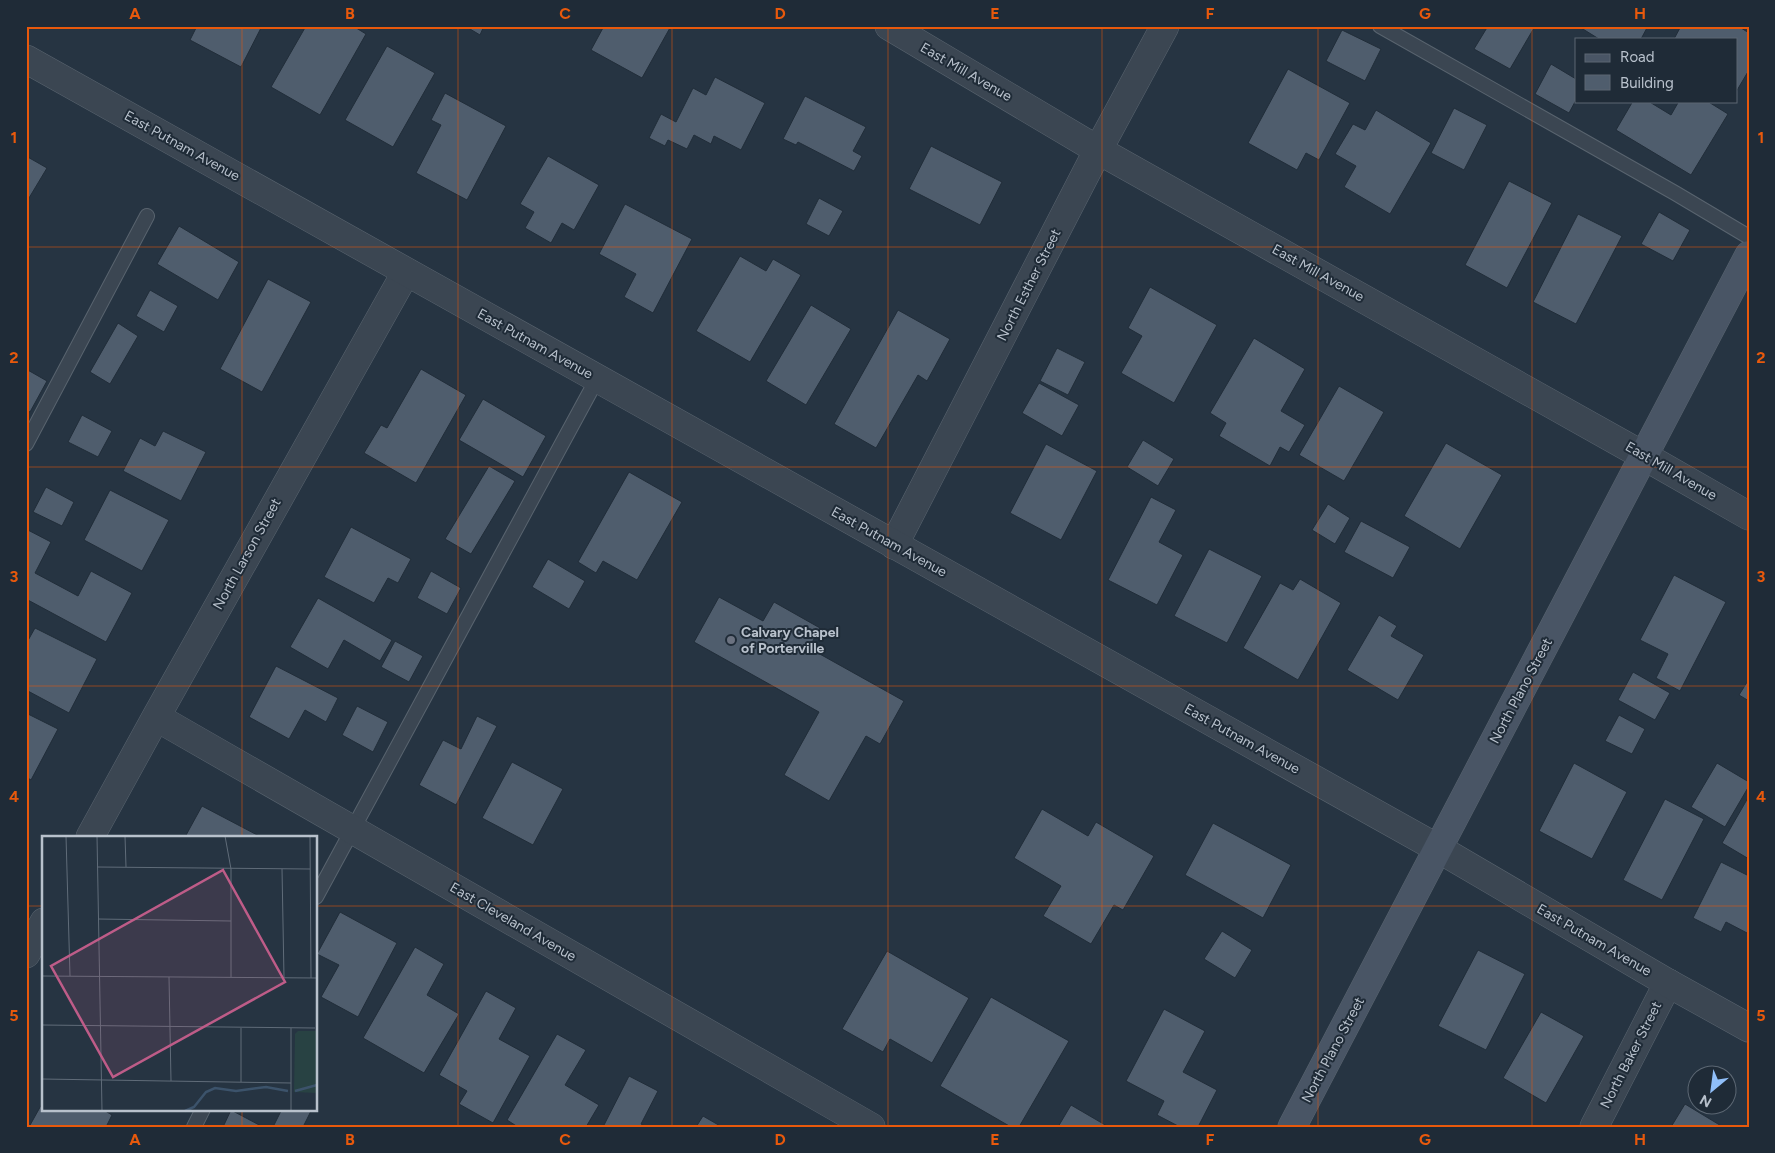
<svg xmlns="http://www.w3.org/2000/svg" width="1775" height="1153" viewBox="0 0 1775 1153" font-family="Figtree,sans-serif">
<rect width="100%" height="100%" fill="#263442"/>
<path fill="#4f5d6d" stroke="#212d39" d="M197 26H262L241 67 190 40Z
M306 26H353L366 34 320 115 271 87Z
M465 26H484L480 35Z
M604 26H671L642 78 591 50Z
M1488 26H1531L1534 28 1510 69 1474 49Z
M1578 26H1648L1641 39H1599Z
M1681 26H1738L1749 33V70L1736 92V39H1674Z
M1342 30 1381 49 1365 81 1326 61Z
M387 46 435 73 393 147 345 120Z
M1551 64 1576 79V100L1569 113 1535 94Z
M1288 69 1350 103 1319 160 1306 153 1297 170 1248 143Z
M715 77 765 103 741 150 714 136 711 144 694 135 687 149 668 140 665 146 649 138 661 114 676 122 693 88 706 95Z
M445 93 506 126 467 200 416 173 441 125 431 120Z
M805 96 866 127 853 151 862 156 854 171 798 142 796 145 783 139Z
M1633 101H1648L1671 115 1679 101H1707L1728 114 1691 175 1616 130Z
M1454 108 1487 125 1464 170 1431 153Z
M1376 110 1431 143 1390 214 1344 187 1356 166 1335 154 1353 124 1365 130Z
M931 146 1002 182 980 225 909 189Z
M26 156 47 168 26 203Z
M548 156 599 185 574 230 562 223 551 243 525 228 534 212 520 204Z
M1509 181 1552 203 1507 288 1465 265Z
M819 198 843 211 829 236 806 224Z
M625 204 692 239 653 313 624 297 636 274 599 254Z
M1659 212 1690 230 1673 261 1641 244Z
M1578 214 1622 236 1576 324 1533 302Z
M179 226 239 262 218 300 157 264Z
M740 256 766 271 773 259 801 275 750 362 696 331Z
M268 279 311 302 262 392 220 369Z
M1150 287 1217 325 1174 403 1121 373 1142 336 1128 328Z
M150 290 178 306 164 332 136 316Z
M811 305 851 329 806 405 766 381Z
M898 310 950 339 927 381 918 375 876 448 834 424Z
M118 323 138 336 110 384 90 372Z
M1254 338 1305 369 1281 411 1305 425 1289 452 1280 447 1270 466 1219 436 1226 423 1210 413Z
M1057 348 1085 362 1068 395 1040 381Z
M26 369 47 381 30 412 26 410Z
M421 369 466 395 416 483 364 453 381 425 387 428Z
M1039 383 1079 405 1062 436 1022 413Z
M1339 386 1384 412 1344 481 1299 455Z
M483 399 546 436 523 477 459 440Z
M82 415 112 431 98 457 68 442Z
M163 431 206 452 181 501 123 471 140 438 155 446Z
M1143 440 1174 459 1158 486 1127 467Z
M1446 443 1502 475 1460 549 1404 516Z
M1046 444 1097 471 1061 540 1010 513Z
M489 466 515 481 471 554 445 539Z
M629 472 682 502 637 580 603 561 596 573 578 562Z
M46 487 74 502 62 526 33 512Z
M110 490 169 520 142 571 84 540Z
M1151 497 1176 510 1159 542 1183 555 1157 605 1108 580Z
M1328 504 1350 518 1335 544 1312 530Z
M1361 521 1410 547 1393 578 1344 552Z
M351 527 411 559 398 583 388 578 374 603 324 577Z
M26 529 51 542 35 573 78 596 91 571 132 593 106 642 26 599Z
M1209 549 1262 576 1227 643 1174 616Z
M548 559 585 581 569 609 532 587Z
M431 571 461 588 447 614 417 598Z
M1674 575 1726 602 1680 691 1656 678 1668 654 1640 640Z
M1300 579 1341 603 1298 680 1243 648 1280 583 1293 590Z
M719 597 763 621 774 602 820 628 809 648 904 701 880 744 866 736 829 801 784 775 819 712 694 642Z
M318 598 392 640 380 661 344 640 328 669 290 647Z
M1379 615 1397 626 1391 636 1424 655 1398 700 1347 670Z
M35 628 97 659 69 713 26 690V644Z
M395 641 423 656 409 682 381 667Z
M276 666 338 698 326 722 305 710 289 739 249 717Z
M1633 672 1670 693 1655 720 1618 700Z
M1749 679V701L1739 695Z
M357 706 388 722 373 752 342 735Z
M26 713 58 729 31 780 26 777Z
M1619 715 1645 729 1632 754 1605 741Z
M477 716 497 726 456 805 419 785 443 740 461 749Z
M512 762 563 789 533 845 482 818Z
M1574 763 1627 792 1592 859 1539 831Z
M1717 763 1749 782V786L1725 827 1691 807Z
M1749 796V859L1722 843Z
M1665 799 1704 819 1662 900 1623 880Z
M202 806 261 837H185Z
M1042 809 1088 836 1096 822 1154 856 1123 910 1114 905 1091 944 1043 916 1061 886 1014 858Z
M1213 823 1291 865 1263 918 1185 875Z
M1721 862 1749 876V934L1726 922 1721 932 1693 918Z
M340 912 397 943 358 1017 321 997 339 965 317 954Z
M1222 931 1252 950 1235 978 1204 959Z
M415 947 444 964 427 995 459 1014 424 1073 363 1038Z
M1478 950 1525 974 1486 1050 1438 1026Z
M887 951 969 998 932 1063 890 1039 883 1052 842 1029Z
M486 991 516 1008 499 1039 530 1056 493 1123 459 1104 467 1091 439 1075Z
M991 997 1069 1041 1019 1127H1011L940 1086Z
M1164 1009 1205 1031 1183 1072 1217 1090 1198 1127H1180L1157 1115 1164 1101 1126 1081Z
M1541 1012 1584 1036 1546 1103 1503 1078Z
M557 1034 586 1050 565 1085 599 1105 586 1127H518L507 1120Z
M629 1076 658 1091 641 1124 647 1127H603Z
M44 1100V1109H102L112 1115 106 1127H29Z
M1685 1104 1723 1127H1671Z
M1071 1105 1107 1126V1127H1058Z
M282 1109H312L303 1127H273Z
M231 1110 263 1127H223Z
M703 1116 722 1127H696Z"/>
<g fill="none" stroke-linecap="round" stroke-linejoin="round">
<g stroke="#59646f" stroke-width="16">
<path id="service" d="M1380 26 1675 193 1749 237
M26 444 147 216
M316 897 597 379
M194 1127 203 1109"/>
</g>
<g stroke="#59646f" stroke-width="29">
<path id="minor" d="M889 26 1098 150 1644 456 1749 516
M894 545 1098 150 1165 26
M156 717 871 1127
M90 837 156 717 406 272
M26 954 44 922
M1594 1127 1668 983"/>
</g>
<g stroke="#59646f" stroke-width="29">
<path id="tertiary" d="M26 59 1439 849 1668 983 1749 1028"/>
</g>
<g stroke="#59646f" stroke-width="29">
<path id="secondary" d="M1292 1127 1749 255"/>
</g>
<use href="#service" stroke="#3b4652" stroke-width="14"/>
<use href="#minor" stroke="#3b4652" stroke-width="28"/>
<use href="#tertiary" stroke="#3b4652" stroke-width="28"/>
<use href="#secondary" stroke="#495565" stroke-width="28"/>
</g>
<path fill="none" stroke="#e8590c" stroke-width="1" stroke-opacity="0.55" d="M242 26V837M458 26V1127M672 26V1127M888 26V1127M1102 26V1127M1318 26V1127M1532 26V1127M26 247H1749M26 467H1749M26 686H1749M26 906H44M316 906H1749M242 1109V1127"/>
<circle fill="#6b7280" stroke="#1f2b37" stroke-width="2" cx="731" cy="640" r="5"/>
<g text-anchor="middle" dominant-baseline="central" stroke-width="4" stroke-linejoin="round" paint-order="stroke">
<g font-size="14" fill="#b8c1cc" stroke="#1f2b37">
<text transform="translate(966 72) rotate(30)">East Mill Avenue</text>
<text transform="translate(182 146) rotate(29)">East Putnam Avenue</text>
<text transform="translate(1318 273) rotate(29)">East Mill Avenue</text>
<text transform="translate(1029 285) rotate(-63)">North Esther Street</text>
<text transform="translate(535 344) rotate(29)">East Putnam Avenue</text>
<text transform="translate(1671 471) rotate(30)">East Mill Avenue</text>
<text transform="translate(889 542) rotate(29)">East Putnam Avenue</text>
<text transform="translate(247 554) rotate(-61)">North Larson Street</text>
<text transform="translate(1521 691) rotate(-62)">North Plano Street</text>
<text transform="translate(1242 739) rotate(29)">East Putnam Avenue</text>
<text transform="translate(513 922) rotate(30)">East Cleveland Avenue</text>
<text transform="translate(1594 940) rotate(30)">East Putnam Avenue</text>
<text transform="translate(1333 1050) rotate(-62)">North Plano Street</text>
<text transform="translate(1631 1055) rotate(-63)">North Baker Street</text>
</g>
<g font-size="14" font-weight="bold" fill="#b8c1cc" stroke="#1f2b37" text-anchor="start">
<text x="741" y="632">Calvary Chapel<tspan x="741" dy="16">of Porterville</tspan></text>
</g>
</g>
<g transform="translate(42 836)">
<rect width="275" height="275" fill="#263442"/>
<path d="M256 195H275V257L252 256 253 198Z" fill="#284243"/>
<path fill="none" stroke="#3c536b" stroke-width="2.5" d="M253 255 275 249M143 275 152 271 164 256 173 252 194 255 224 251 246 255"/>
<path fill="none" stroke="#606c79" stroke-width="1" d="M24 0 28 140M55 0 60 275M83 0 84 31M183 0 189 33V141M268 0 269 142M55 31 268 33M240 33 242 142M56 83 189 85M0 140 275 142M127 141 129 245M0 189 273 192M0 243 249 247M199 246V192M249 275V192"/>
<path fill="#be5c88" fill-opacity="0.15" stroke="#be5c88" stroke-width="2.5" d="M181 34 243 146 71 241 9 130Z"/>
<rect width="275" height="275" fill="none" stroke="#b8c1cc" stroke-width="2.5"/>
</g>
<rect width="1775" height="1153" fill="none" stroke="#1f2b37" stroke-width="55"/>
<rect x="1575" y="38" width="162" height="65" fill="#1f2b37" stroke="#5c6773"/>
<rect x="1585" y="54" width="25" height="8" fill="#495565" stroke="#5c6773"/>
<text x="1620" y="62" font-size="15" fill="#b8c1cc">Road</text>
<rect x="1585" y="75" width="25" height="15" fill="#4f5d6d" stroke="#5c6773"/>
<text x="1620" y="88" font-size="15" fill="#b8c1cc">Building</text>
<g transform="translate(1712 1090) rotate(209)"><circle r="24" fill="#1f2b37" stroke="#5c6773"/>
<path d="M0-4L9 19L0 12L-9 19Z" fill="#90bff9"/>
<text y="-8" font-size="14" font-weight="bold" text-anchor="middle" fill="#b8c1cc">N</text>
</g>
<rect x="28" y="28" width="1720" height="1098" fill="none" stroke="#e8590c" stroke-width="2"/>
<g font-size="16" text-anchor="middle" font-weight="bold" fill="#e8590c">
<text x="135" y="19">A</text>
<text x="350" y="19">B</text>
<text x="565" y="19">C</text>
<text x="780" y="19">D</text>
<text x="995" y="19">E</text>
<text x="1210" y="19">F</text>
<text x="1425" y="19">G</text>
<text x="1640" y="19">H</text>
<text x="14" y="143">1</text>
<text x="1761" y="143">1</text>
<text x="14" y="363">2</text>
<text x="1761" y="363">2</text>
<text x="14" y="582">3</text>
<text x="1761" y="582">3</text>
<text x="14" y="802">4</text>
<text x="1761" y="802">4</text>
<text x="14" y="1021">5</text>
<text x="1761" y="1021">5</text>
<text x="135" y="1145">A</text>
<text x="350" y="1145">B</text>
<text x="565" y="1145">C</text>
<text x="780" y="1145">D</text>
<text x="995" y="1145">E</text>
<text x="1210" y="1145">F</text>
<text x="1425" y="1145">G</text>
<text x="1640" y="1145">H</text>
</g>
</svg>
